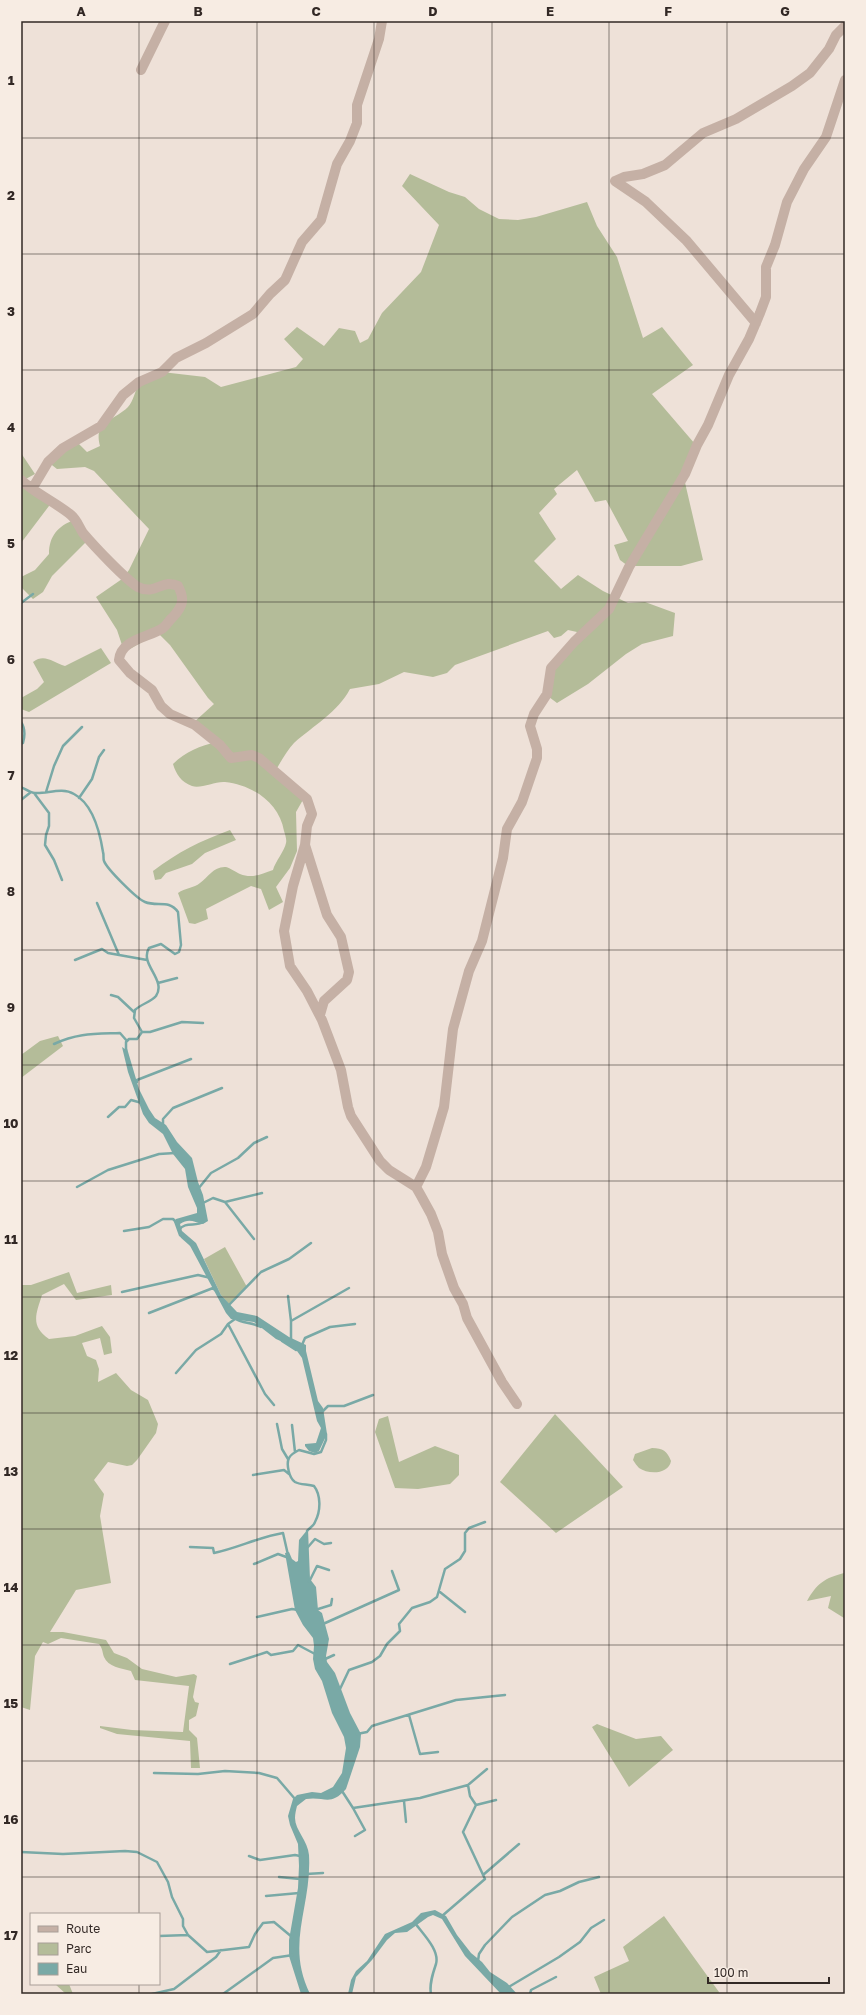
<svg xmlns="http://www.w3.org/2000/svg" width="866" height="2015" viewBox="0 0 866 2015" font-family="'Golos Text',sans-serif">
<rect width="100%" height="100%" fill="#eee1d8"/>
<path fill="#b4bc99" d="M410 174 449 192 465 197 479 209 499 219 518 220 536 217 587 202 597 226 617 257 643 338 662 327 693 365 652 394 695 444 683 474 703 560 681 566H628L620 560 614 545 628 541 606 500 595 502 577 470 554 489 557 494 539 513 556 539 534 561 561 589 578 575 603 591 628 603 645 602 675 613 673 636 642 644 626 654 588 684 557 703 545 694 546 680 577 632 568 630 561 636 554 638 548 631 455 665 447 673 433 677 404 672 379 684 350 689C338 712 313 726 294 743 287 750 281 762 275 771L304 798 296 812 297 851 290 868 276 887 283 902 269 910 261 889 251 886 206 909 208 919 195 924 189 923 178 893C185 888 194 888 200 883 208 877 214 866 226 867 230 868 236 872 240 874 252 879 261 874 273 870 275 862 285 850 286 843 287 840 285 834 284 831 279 802 252 785 225 782 215 781 201 789 192 786 181 782 176 774 173 764 186 751 200 746 217 742L193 723 214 704 208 698 170 645 158 633 130 649 122 645 117 630 96 597 122 579 129 570 149 529 94 471 85 467 57 469 48 462 76 441 87 452 100 446C93 421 114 421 128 407 133 402 136 389 139 382L162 372 205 377 221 387 296 367 303 359 284 339 297 327 324 346 339 328 355 331 360 343 368 339 382 313 421 272 439 225 402 186Z
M21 453 35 474 22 481 52 502 21 543Z
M74 520 88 540 52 576 43 592 33 599 21 587V577L35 570 49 554C49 536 58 526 74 520Z
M101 648 111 663 29 712 21 709V698L37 689 44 682 33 662C45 653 53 663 65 666Z
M230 830 236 840 205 853 192 864 166 873 161 879 155 880 153 871C178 852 200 841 230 830Z
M58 1036 63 1046 21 1078V1055L40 1041Z
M225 1247 247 1287 229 1304 221 1295 204 1259Z
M69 1272 77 1293 111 1285 112 1295 76 1300 64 1284 42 1295C36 1314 30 1326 49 1339L75 1336 102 1326 110 1337 112 1353 104 1355 100 1338 82 1343 87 1356 96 1360 99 1369 98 1382 116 1373 131 1390 148 1400 158 1424 156 1433 137 1460 132 1465 127 1466 108 1462 94 1480 104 1494 100 1516 111 1583 76 1590 50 1632H63L106 1640 114 1653 127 1658 142 1669 176 1677 194 1674 197 1676 193 1697 195 1702 199 1703 196 1716 189 1720V1730L197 1738 200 1768H191L190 1741 117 1734 100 1728V1726L132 1730 183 1732 189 1686 135 1680 131 1671C121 1668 108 1667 104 1657 102 1652 103 1649 99 1644L61 1638 48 1644 43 1642 35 1656 30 1710 21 1707V1285H31Z
M555 1414 623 1487 556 1533 500 1482Z
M388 1416 399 1462 435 1446 459 1455V1475L450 1484 418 1489 395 1488 375 1432 379 1419Z
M652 1448C663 1448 667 1451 671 1461 669 1474 649 1475 639 1468 637 1466 635 1463 633 1460L635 1454Z
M844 1573 845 1575 844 1618 828 1608 831 1596 807 1601C817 1583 825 1578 844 1573Z
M597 1724 636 1739 661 1736 673 1750 629 1787 592 1727Z
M664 1916 719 1992 718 1994H601L594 1977 629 1961 623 1947Z
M55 1984H69L73 1994H66Z"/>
<path fill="#79a9a6" d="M126 1045 139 1089 149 1109 155 1118 166 1125 177 1142 192 1158 198 1182 203 1195 208 1221 203 1224C194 1222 189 1218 180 1224L182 1231 196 1243 221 1295 237 1312 257 1316 289 1337 306 1345V1351L318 1401 323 1408 327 1434 319 1451 315 1453 309 1451 305 1446V1444L316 1443 321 1428 317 1421 302 1358 297 1351 287 1344 276 1339 254 1322 231 1319 226 1313 188 1242 179 1236 174 1222 176 1219 197 1213V1208L188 1187 185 1169 173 1154 163 1134 149 1123 143 1114 128 1072 122 1047 125 1049Z
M308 1529 310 1579 316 1587 318 1610 322 1613 329 1639 326 1656 327 1662 335 1673 350 1713 361 1734 360 1747 346 1789C330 1807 325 1796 306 1799L297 1806C296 1810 295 1814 295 1818 295 1830 308 1841 309 1855 312 1907 285 1943 310 1994H301L289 1956V1940L298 1888 299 1866 298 1844 290 1825 288 1816 293 1799 297 1795 312 1792 321 1793 333 1787 342 1773 346 1748 344 1737 332 1713 322 1681 315 1669 313 1659 314 1646 313 1638 303 1625 295 1610 285 1553 289 1552 292 1559 296 1562 298 1561 299 1540Z
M435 1910 446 1916 457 1935 471 1953 482 1962 490 1972 507 1983 517 1994H501L465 1956 442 1919 433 1915 428 1917 407 1932 395 1933 387 1940 372 1960 356 1977 352 1994H348L351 1980 356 1971 367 1961 385 1934 412 1922 421 1913Z"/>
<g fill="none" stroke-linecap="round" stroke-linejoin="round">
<path stroke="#79a9a6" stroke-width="2.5" d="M21 603 33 594
M21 722C25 728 25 736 23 743L21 744
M21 787C25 789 31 793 35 793 47 794 62 787 74 794 93 804 100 833 103 852 104 855 103 859 104 861 107 869 137 899 145 902 157 907 169 899 178 912L181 945 179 952 175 954 161 944 149 948C139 964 167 980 156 996 151 1002 141 1004 135 1010L134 1018 142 1032 137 1039H129L126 1042V1051
M46 792 54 766 63 746 82 727
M34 793 49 813V826L46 835 45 845 54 860 62 880
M79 798 92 779 99 757 104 750
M21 800 31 792
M97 903 119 955
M75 960 102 949 108 953 147 960
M158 983 177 978
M111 995 118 997 134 1012
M142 1032H150L182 1022 203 1023
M54 1044C78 1033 94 1034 120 1033L127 1041
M137 1082V1080L191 1059
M108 1117 119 1107H125L131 1100 142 1103
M163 1126V1119L173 1108 222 1088
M77 1187 108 1170 159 1154 175 1153
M198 1189 211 1173 238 1158 254 1143 267 1137
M225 1202 262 1193
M203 1203 213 1198 225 1202 254 1239
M179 1230C185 1221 196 1227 203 1222
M124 1231 149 1227 163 1219H173L177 1223
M182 1237 191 1245
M122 1292 198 1275 211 1278
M288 1296 291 1321
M228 1306 261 1272 289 1259 311 1243
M149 1313 213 1288 215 1290
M234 1318C242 1324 252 1322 261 1327
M228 1324 265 1394 274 1405
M291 1340V1321L349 1288
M282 1341 296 1350
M302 1345 305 1338 330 1327 355 1324
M176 1373 196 1350 221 1334 228 1324 235 1319
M322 1412 328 1406H344L373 1395
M277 1424 282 1449 288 1459
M292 1425 295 1452
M253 1475 284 1470 289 1474
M307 1531C309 1528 314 1526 315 1522 321 1511 321 1495 314 1486 308 1484 300 1485 295 1482 289 1478 286 1464 289 1458 291 1454 295 1452 299 1450L314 1454 321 1452 326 1440V1434
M190 1547 213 1548 214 1553C238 1548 259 1537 283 1533L288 1555
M308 1547 315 1539 324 1544 331 1543
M254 1564 278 1554 289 1558
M309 1582 317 1566 329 1570
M440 1592 465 1612
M315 1610 331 1605 332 1599
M257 1617 292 1609 298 1610
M323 1624 399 1590 392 1571
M323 1660 334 1655
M230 1664 267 1652 271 1655 293 1651 298 1645 315 1654
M340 1689 349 1670 372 1662 380 1656 387 1644 400 1631 399 1624 412 1608 430 1602 437 1597 445 1569 460 1559 465 1551V1533L469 1528 485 1522
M409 1715 420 1754 438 1752
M357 1734 367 1732 372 1726 456 1700 505 1695
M154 1773 198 1774 225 1771 259 1773 277 1778 295 1799
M342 1791 353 1808 420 1798 468 1785 487 1769
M404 1801 406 1822
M476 1805 496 1800
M353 1808 365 1830 355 1836
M21 1852 63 1854 125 1851 137 1852 157 1862 168 1882 172 1897 183 1919V1926L188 1935 207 1952 249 1947 255 1934 263 1923 274 1922 292 1937
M249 1856 260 1860 295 1855 300 1856
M306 1874 323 1873
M483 1875 519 1844
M279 1877 300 1879
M266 1896 299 1893
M442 1916 485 1879 463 1832 476 1805 470 1796 468 1785
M415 1923C422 1933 440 1950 436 1964 433 1973 429 1984 431 1994
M159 1936 188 1935
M478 1961 479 1954 485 1945 512 1917 545 1895 560 1891 579 1882 599 1877
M507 1988 559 1957 580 1942 591 1928 604 1920
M152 1994 174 1989 216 1957 221 1950
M223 1994 273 1958 293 1955
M530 1994 531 1990 556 1977"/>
<path stroke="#c5b0a5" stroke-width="10" d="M141 70 165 21
M615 181 624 177 643 174 665 165 703 133 736 119 792 86 810 73 829 49 836 35 845 26
M615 181 646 202 686 240 756 323
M21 480C36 494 55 502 71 515 77 520 79 527 83 533 94 546 125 579 138 587 155 596 163 578 178 586 185 599 183 606 173 617 169 620 167 625 163 628 148 638 121 639 119 660L130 673 152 690 161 706 170 714 195 725 220 745 231 758 252 755 259 758 307 799 312 814 307 826 305 845 293 886 284 931 290 966 307 991 322 1020 341 1070 348 1107 351 1116 380 1161 389 1170 416 1187 420 1194 431 1214 438 1232 442 1254 454 1288 463 1304 467 1318 502 1382 517 1404
M32 489 48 462 63 448 101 426 123 395 139 382 162 372 176 358 206 343 253 314 270 294 285 280 302 242 321 220 337 164 350 141 357 123V105L379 39 382 21
M305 845 327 915 341 937 349 972 347 980 324 1001 320 1015
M416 1187 426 1167 444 1107 453 1029 469 971 482 941 503 858 507 829 522 802 537 758V749L530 726 534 714 547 694 551 668 574 642 609 609 629 567 685 474 697 445 708 425 729 375 749 339 760 313 766 297V267L775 245 787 202 804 169 826 137 845 80"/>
</g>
<path fill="none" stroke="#322825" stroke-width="1" stroke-opacity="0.55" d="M139 21V1914M257 21V1994M374 21V1994M492 21V1994M609 21V1994M727 21V1994M21 138H845M21 254H845M21 370H845M21 486H845M21 602H845M21 718H845M21 834H845M21 950H845M21 1065H845M21 1181H845M21 1297H845M21 1413H845M21 1529H845M21 1645H845M21 1761H845M21 1877H845M139 1984V1994"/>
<rect width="866" height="2015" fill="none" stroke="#f7ece3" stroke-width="44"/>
<rect x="30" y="1913" width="130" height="72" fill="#f7ece3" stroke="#a89e97"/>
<rect x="38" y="1926" width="20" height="6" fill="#c5b0a5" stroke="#a89e97"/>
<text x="66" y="1933" font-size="12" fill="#322825">Route</text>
<rect x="38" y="1943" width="20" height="12" fill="#b4bc99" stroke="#a89e97"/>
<text x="66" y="1953" font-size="12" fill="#322825">Parc</text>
<rect x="38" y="1963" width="20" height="12" fill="#79a9a6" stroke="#a89e97"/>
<text x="66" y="1973" font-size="12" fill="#322825">Eau</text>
<path d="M708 1977v6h121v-6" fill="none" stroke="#322825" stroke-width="2"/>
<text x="714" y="1977" font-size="12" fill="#322825" stroke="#f7ece3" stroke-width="3" paint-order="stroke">100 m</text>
<rect x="22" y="22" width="822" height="1971" fill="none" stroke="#322825" stroke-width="1.5"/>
<g font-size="13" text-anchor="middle" font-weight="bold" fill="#322825">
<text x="81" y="16">A</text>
<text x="198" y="16">B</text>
<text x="316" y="16">C</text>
<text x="433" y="16">D</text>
<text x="550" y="16">E</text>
<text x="668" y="16">F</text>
<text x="785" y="16">G</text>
<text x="11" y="85">1</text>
<text x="11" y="200">2</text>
<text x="11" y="316">3</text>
<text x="11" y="432">4</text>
<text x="11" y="548">5</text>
<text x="11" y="664">6</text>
<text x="11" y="780">7</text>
<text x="11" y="896">8</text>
<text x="11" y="1012">9</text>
<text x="11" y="1128">10</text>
<text x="11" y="1244">11</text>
<text x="11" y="1360">12</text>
<text x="11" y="1476">13</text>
<text x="11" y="1592">14</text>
<text x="11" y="1708">15</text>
<text x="11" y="1824">16</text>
<text x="11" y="1940">17</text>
</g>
</svg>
